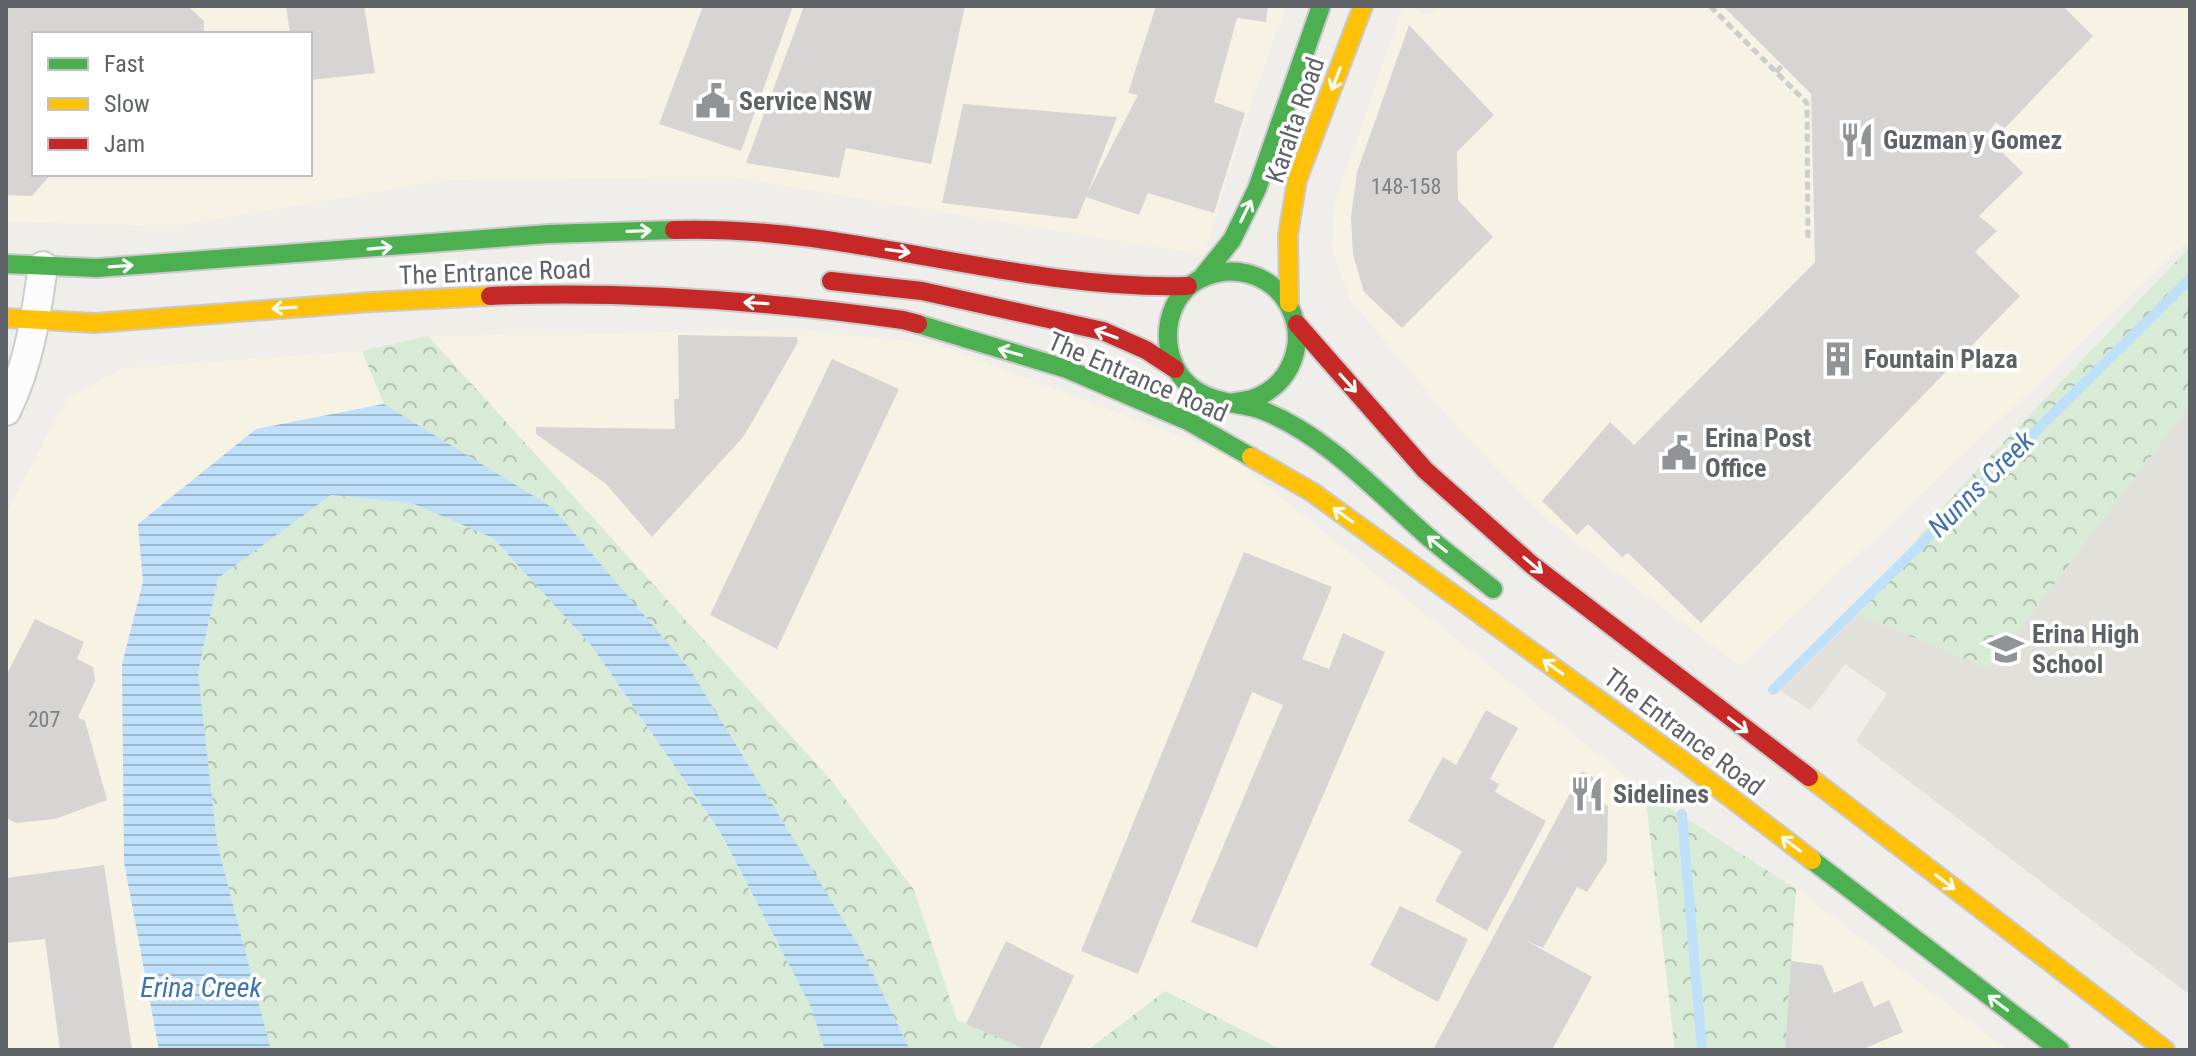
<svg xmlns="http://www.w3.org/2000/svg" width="2196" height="1056" viewBox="0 0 2196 1056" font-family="'Roboto Condensed',sans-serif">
<defs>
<pattern id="forest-crowns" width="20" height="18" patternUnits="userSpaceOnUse" patternTransform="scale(2)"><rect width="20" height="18" fill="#d8ebd6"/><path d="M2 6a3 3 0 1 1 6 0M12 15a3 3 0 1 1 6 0" fill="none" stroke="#b2c2b1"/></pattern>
<pattern id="water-rules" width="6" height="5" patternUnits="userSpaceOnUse" patternTransform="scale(2)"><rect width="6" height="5" fill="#bfe0f9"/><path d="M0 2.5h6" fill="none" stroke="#9eb9cd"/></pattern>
</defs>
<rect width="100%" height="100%" fill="#efeeea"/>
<path fill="#f7f3e4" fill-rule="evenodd" d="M6 6H1286L1250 106 1204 255 735 178 447 180 178 226 6 222ZM34 34H310V174H34Z
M1403 6H1410L1428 16 1438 6H2190V239L1740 666 1549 521 1461 432 1350 299 1332 249 1335 203Z
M803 330 936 344 1227 454 1645 792 1675 1050H1282L1165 991 1088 1050H1028L957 1020 914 890 830 779 428 336Z
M362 351 384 404 256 429 138 524 143 582 122 664 124 862 159 1050H6V513L67 399 122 368Z
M1796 889 2007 1050H1785Z"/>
<path fill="#e2e0da" d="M2190 300V995L1856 741 1887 694 1845 664 1810 710 1780 690 1838 634 1959 489Z"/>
<path fill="url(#forest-crowns)" d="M2190 247V405L1989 669 1855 613 1959 489Z
M428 336 830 779 914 890 957 1020 1028 1050H910L862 951 553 509 384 404 362 351Z
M330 495 412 503 493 538 591 645 719 832 811 1007 825 1050H271L217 843 198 672 218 578Z
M1645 792 1796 889 1785 1050H1675Z
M1165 991 1282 1050H1088Z"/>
<path fill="url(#water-rules)" d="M384 404 553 508 689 668 862 951 910 1050H825L811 1007 720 832 591 645 493 538 412 503 331 495 218 578 198 672 217 843 271 1050H159L124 862 122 664 143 582 138 524 256 429Z"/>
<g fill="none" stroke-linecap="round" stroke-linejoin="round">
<path stroke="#bfe0f9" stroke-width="10" d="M1773 690 2190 279
M1682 814 1702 1050"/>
</g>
<path fill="#d6d5d3" d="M6 6H188L204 21V34H34V174H51L32 196 6 195Z
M286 6H364L375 73 310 80V34H290Z
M703 6H793L741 151 659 124Z
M804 6H965L931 164 846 148 839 178 746 163Z
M1156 6H1268L1266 22 1237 18 1214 102 1245 113 1214 213 1148 193 1139 215 1086 197 1077 219 942 203 963 104 1117 117 1087 194 1138 95 1128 93Z
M1723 6H2063L2093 36 2004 129 1996 122 1986 136 2023 173 1979 216 1997 231 1975 252 2020 296 1701 623 1628 553 1622 557 1588 524 1577 535 1542 501 1610 422 1634 445 1815 262 1811 94Z
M1409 25 1494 115 1457 152 1458 200 1493 237 1402 328 1364 292 1353 255 1351 217 1357 172Z
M678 335 797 337 798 342 744 436 652 537 606 484 536 434V427L675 429 674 399H679Z
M832 359 899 389 777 649 710 615Z
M1244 552 1332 587 1302 659 1329 669 1343 633 1385 652 1257 948 1191 922 1283 705 1252 692 1138 974 1081 951Z
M35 619 84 642 77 659 93 667 95 681 78 717 85 721 107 800 55 819 16 823 6 818V676Z
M1486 710 1518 728 1490 779 1499 784 1495 792 1546 821 1487 931 1435 901 1462 851 1408 821 1443 757 1456 765Z
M1582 771 1602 782 1603 803 1608 806 1607 861 1587 892 1577 887 1543 948 1523 939 1592 977 1552 1050H1433Z
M104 865 132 1050H60L45 939 6 943V878Z
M1400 906 1468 939 1438 1002 1370 965Z
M1006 941 1074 976 1039 1050H1028L966 1024Z
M1791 961 1822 965 1834 993 1862 981 1874 1007 1889 1000 1903 1032 1861 1050H1785Z"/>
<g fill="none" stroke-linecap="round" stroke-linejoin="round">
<g stroke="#cbcccc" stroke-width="32">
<path id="street" d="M6 411C29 365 36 316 43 266"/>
</g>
<g stroke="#cacacb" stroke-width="22">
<path id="fast" d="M6 264 97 268 549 234 674 230
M1203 276 1232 240 1257 189 1321 6
M918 324 1067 369 1188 421 1251 457
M1231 403C1239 401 1247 401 1255 398 1291 384 1307 343 1290 308 1273 272 1225 260 1192 284 1159 309 1160 365 1194 389 1201 394 1214 399 1222 401 1236 405 1250 405 1264 411 1328 437 1376 491 1427 536 1448 554 1471 571 1493 589
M1812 860 2060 1050"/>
</g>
<g stroke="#cacacb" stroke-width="22">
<path id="slow" d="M1289 303 1288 235 1297 180 1363 6
M6 318 95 323 371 302 490 296
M1251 457 1312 492 1684 762 1812 860
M1809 777 2165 1050"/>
</g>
<g stroke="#cacacb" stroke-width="22">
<path id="jam" d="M674 230C846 224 1017 291 1188 286
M831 281 922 291 1103 331 1146 350 1175 369
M490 296C628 290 767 301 903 320L918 324
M1297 324 1425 470 1532 565 1809 777"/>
</g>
<path stroke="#cacfcc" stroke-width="5" stroke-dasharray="8 4" stroke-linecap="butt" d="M1710 6 1807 103 1808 239
M1776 72 1783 65"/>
<use href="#street" stroke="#fdfcfc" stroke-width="28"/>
<use href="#fast" stroke="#4caf50" stroke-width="18"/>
<use href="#slow" stroke="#ffc107" stroke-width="18"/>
<use href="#jam" stroke="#c62828" stroke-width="18"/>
</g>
<defs><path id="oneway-shaft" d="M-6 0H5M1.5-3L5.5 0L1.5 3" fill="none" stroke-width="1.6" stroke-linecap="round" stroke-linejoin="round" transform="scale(2)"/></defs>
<g stroke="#f6fbf6">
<use href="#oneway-shaft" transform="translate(1336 79) rotate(111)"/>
<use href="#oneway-shaft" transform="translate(1246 211) rotate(-64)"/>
<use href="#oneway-shaft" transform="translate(639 231) rotate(-2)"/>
<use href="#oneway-shaft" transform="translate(380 248) rotate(-5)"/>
<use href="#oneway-shaft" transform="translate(898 251) rotate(8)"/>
<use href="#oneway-shaft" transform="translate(121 266) rotate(-4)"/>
<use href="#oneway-shaft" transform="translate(756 303) rotate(-177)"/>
<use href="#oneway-shaft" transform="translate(284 308) rotate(176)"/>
<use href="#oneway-shaft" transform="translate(1106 334) rotate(-160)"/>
<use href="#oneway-shaft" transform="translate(1010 352) rotate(-164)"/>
<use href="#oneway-shaft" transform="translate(1348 383) rotate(48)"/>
<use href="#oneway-shaft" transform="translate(1343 515) rotate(-144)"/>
<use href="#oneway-shaft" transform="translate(1437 544) rotate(-141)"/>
<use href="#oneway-shaft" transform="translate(1533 565) rotate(40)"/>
<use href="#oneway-shaft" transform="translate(1553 667) rotate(-144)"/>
<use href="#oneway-shaft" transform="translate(1738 725) rotate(37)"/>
<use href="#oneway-shaft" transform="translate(1791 844) rotate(-143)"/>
<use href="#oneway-shaft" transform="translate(1945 882) rotate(37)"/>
<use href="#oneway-shaft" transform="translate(1998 1003) rotate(-143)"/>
</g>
<defs>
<g id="civic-bare" transform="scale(2.76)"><path d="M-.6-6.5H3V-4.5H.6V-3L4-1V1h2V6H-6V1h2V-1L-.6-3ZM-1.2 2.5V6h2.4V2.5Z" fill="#919496" stroke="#fff" stroke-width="2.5" paint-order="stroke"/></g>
<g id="restaurant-bare" transform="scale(2.76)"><path d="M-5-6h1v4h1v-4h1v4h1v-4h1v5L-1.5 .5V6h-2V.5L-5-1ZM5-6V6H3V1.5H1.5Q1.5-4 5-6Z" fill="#919496" stroke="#fff" stroke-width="2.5" paint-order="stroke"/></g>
<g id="building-bare" transform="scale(2.76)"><path d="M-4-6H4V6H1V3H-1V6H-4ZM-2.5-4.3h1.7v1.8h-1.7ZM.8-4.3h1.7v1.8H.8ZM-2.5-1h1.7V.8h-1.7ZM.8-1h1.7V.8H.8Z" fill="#919496" stroke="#fff" stroke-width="2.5" paint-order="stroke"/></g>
<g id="school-bare" transform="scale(2.76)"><path d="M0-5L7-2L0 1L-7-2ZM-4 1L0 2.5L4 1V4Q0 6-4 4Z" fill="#919496" stroke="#fff" stroke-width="2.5" paint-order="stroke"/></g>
</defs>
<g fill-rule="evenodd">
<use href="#civic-bare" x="713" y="101"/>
<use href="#restaurant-bare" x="1857" y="140"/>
<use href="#building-bare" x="1838" y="359"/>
<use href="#civic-bare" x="1679" y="453"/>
<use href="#school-bare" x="2006" y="649"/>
<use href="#restaurant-bare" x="1587" y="794"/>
</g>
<g text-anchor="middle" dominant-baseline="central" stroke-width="7" stroke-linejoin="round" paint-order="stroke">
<g font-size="22" fill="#7e8184">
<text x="1406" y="186">148-158</text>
<text x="44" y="719">207</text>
</g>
<g font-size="26" font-weight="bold" fill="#5f6368" stroke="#fff" text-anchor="start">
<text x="739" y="101">Service NSW</text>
<text x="1883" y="140">Guzman y Gomez</text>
<text x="1864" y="359">Fountain Plaza</text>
<text x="1705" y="438">Erina Post<tspan x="1705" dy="30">Office</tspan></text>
<text x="2032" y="634">Erina High<tspan x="2032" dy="30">School</tspan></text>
<text x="1613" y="794">Sidelines</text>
</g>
<g font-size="26" fill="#5f6368" stroke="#fff">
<text transform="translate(1295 120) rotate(-71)">Karalta Road</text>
<text transform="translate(495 272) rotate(-2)">The Entrance Road</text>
<text transform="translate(1138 377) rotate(23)">The Entrance Road</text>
<text transform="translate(1684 732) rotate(37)">The Entrance Road</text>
</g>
<g font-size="28" font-style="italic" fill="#4174aa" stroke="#fff">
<text transform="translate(1981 484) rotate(-45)">Nunns Creek</text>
<text x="201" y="987">Erina Creek</text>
</g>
</g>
<rect width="2196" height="1056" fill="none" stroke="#5f6368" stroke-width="16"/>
<rect x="32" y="32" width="280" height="144" fill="#ffffff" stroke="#bfc1c3" stroke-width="2"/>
<rect x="48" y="58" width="40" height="12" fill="#4caf50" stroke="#bfc1c3" stroke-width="2"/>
<text x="104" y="72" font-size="24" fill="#5f6368">Fast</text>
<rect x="48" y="98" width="40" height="12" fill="#ffc107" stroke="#bfc1c3" stroke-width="2"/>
<text x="104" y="112" font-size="24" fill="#5f6368">Slow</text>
<rect x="48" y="138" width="40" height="12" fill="#c62828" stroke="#bfc1c3" stroke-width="2"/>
<text x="104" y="152" font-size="24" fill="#5f6368">Jam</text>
</svg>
